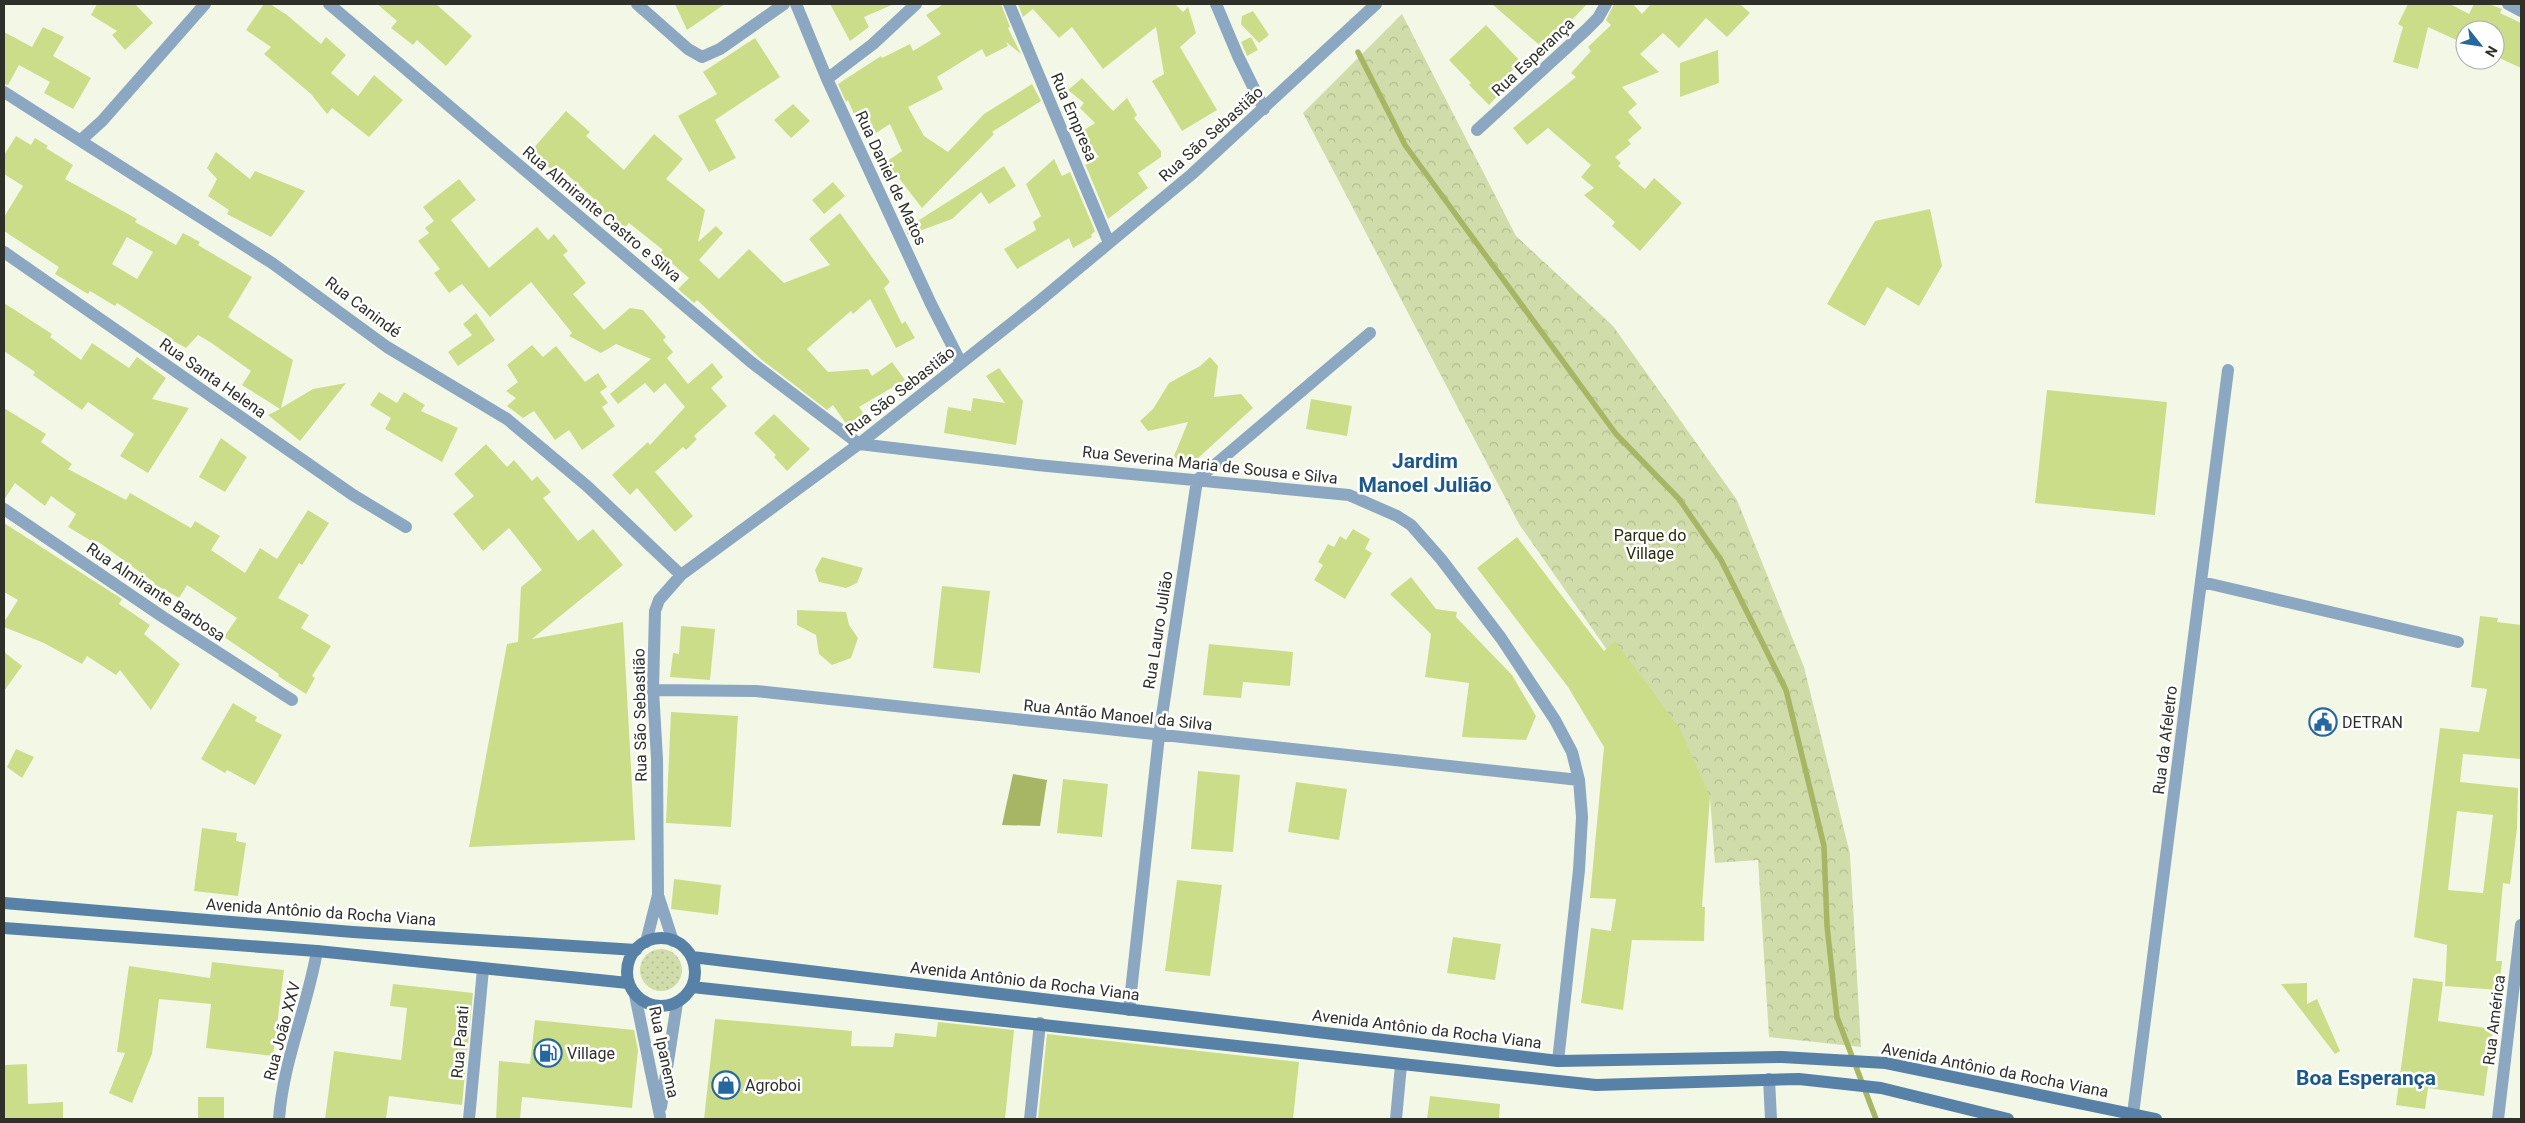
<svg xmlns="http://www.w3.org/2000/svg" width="2525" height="1123" viewBox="0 0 2525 1123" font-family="Roboto,sans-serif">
<defs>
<pattern id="grass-dots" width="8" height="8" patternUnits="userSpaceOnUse" patternTransform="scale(1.25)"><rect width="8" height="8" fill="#d0dca9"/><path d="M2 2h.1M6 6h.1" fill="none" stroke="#b3bd91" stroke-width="1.8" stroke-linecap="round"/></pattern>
<pattern id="park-crowns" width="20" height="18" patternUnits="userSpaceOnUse" patternTransform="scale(1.25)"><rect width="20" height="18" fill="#d0dca9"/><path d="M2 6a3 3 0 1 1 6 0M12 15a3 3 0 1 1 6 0" fill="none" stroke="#b3bd91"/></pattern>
</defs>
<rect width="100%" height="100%" fill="#f3f8e6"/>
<path fill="url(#grass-dots)" d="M640 970a21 21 0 1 1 42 0a21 21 0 1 1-42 0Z"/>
<path fill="url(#park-crowns)" d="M1402 14 1516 236 1613 326 1737 500 1804 667 1850 854 1861 1047 1769 1037 1758 860 1715 863 1710 797 1519 524 1303 113Z"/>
<path fill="#a6b664" d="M1013 774 1047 780 1040 826 1002 825Z"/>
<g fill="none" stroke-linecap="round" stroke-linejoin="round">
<path stroke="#a6b664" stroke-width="5.5" d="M1358 52 1405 145 1616 434 1679 499 1721 560 1786 690 1824 846 1827 926 1837 1017 1876 1119"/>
</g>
<path fill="#ccdd8a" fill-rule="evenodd" d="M97 4H135L153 23 125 50 112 35 117 31 91 15Z
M264 4H270L287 15 321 44 326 37 346 55 331 73 358 96 374 75 403 100 369 137 332 108 327 114 311 94 264 54 271 47 246 30Z
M377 4H436L472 36 446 66 417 40 413 45 391 28 397 21Z
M675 4H725L687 30Z
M830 4H894L864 17 869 27 850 41Z
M944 4H1001L1010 27 1008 28 1021 54 1006 42 1008 46 986 57 982 49 937 77 943 89 908 107 924 136 948 152 984 114 1032 84 1041 101 992 132 994 134 922 208 898 177H892L886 162 902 151 890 124 865 140 848 100 846 102 838 84 881 56 882 58 910 44 913 51 941 34 926 15Z
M1018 4H1175L1183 12 1188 7 1196 33 1180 47 1217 110 1182 131 1152 81 1164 74 1156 27 1103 69 1072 27 1059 38 1033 9 1023 17Z
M1492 4H1587L1544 49Z
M1614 4H1633L1642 14 1651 4H1740L1750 13 1727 37 1706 18 1679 48 1663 33 1640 54 1659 72 1622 87 1637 104 1628 112 1642 128 1628 140 1631 144 1615 157 1621 163 1618 166 1645 189 1654 178 1682 203 1640 251 1612 226 1615 222 1584 195 1594 188 1581 177 1591 165 1548 128 1527 145 1513 128 1576 77 1571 73 1591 51 1588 47 1611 25 1606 20Z
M2408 4H2450L2469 14 2474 4H2489L2502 9 2500 13 2521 23V68L2495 56V30H2465V44L2428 27 2418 69 2393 62 2403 27 2398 24Z
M1253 11 1269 35 1259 43 1241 24 1242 16Z
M1486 25 1521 62 1497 85 1503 90 1489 105 1469 85 1471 83 1449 60Z
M43 27 64 37 53 56 91 78 73 109 44 93 50 82 19 65 8 85 4 84V32L32 47Z
M1251 37 1258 50 1247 56 1241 42Z
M755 38 780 77 715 120 736 158 709 172 678 116 717 94 703 72Z
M1718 50 1719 83 1680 97V63Z
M1082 78 1113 111 1127 98 1137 115 1134 118 1161 151V157L1138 173 1148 188 1108 219 1085 164 1099 157 1081 132 1095 123 1080 108 1084 103 1068 90Z
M793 104 810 121 791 138 774 120Z
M566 111 590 132 586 136 624 170 654 134 683 159 666 179 705 210 698 242 716 226 723 233 699 260 719 279 749 249 784 283 830 265 809 239 840 213 890 282 884 288 902 324 905 321 915 338 896 348 870 299 853 314 851 311 807 349 828 372 868 369 872 376 892 362 905 380 859 407 864 414 847 425 833 405 827 410 762 360 697 300 694 303 678 289 689 278 660 253 663 250 629 223 623 230 600 211 603 207 559 167 554 172 531 151Z
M16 136 31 145 35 138 48 146 46 148 73 165 65 179 137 219 135 222 176 245 183 233 200 242 198 245 252 277 228 317 293 360 281 408 313 389 346 383 300 441 268 415 280 409 242 385 251 371 210 342 198 335 186 348 166 337 167 335 117 303 115 306 90 291 88 294 55 274 59 267 4 231V217L23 186 4 174V155ZM127 237 153 252 137 279 112 264Z
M216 152 250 179 255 171 305 191 271 237 227 214 229 210 208 196 217 179 207 168Z
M1054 159 1062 176 1070 172 1095 231 1091 235 1092 237 1073 248 1069 238 1017 269 1004 249 1036 230 1033 222 1041 216 1026 184Z
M1004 166 1016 186 989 204 981 192 952 219 908 235 905 229Z
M459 179 476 200 451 220 489 268 537 227 548 240 554 234 568 251 563 255 586 283 573 294 604 330 630 308 643 310 666 337 663 340 673 352 667 358 688 384 712 363 723 377 711 388 727 406 694 436 697 439 686 450 683 447 655 472 693 516 675 532 637 488 630 495 612 475 648 442 650 445 685 407 665 383 654 393 645 383 618 404 610 394 651 359 616 344 601 353 569 336 572 333 531 282 490 317 462 284 449 293 434 273 440 269 418 241 429 233 425 228 434 221 423 207Z
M833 182 845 196 824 214 812 200Z
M1930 209 1942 266 1919 306 1887 287 1865 326 1827 304 1875 221Z
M4 303 52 334 50 337 81 360 92 343 129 368 137 357 166 378 152 399 189 408 148 473 120 456 134 434 88 402 82 410 33 375 35 372 4 351Z
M476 313 495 340 458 366 448 352 472 335 463 324Z
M532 345 543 357 556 346 585 382 598 373 607 387 600 392 608 403 602 407 615 426 582 450 569 430 555 440 534 411 523 418 507 406 516 398 506 391 518 382 507 365Z
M1210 357 1218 366 1214 397 1241 394 1253 408 1186 469 1174 456 1188 422 1148 431 1140 421 1153 409 1169 383 1200 366Z
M999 368 1023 401 1016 445 944 433 948 407 971 411 973 398 1005 403 986 376Z
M2047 390 2167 402 2155 515 2035 503Z
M379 392 397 403 404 392 425 405 421 411 458 428 442 462 385 429 391 418 370 405Z
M1311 399 1352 406 1347 436 1306 429Z
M4 408 46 434 41 442 72 464 68 469 126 500 130 493 191 528 195 521 220 536 211 550 245 573 260 548 277 559 308 510 329 523 302 565 299 563 278 598 309 615 301 628 331 646 312 676 315 678 306 694 278 676 279 674 224 637 237 618 187 585 179 598 154 584 155 583 97 541 95 543 68 527 76 514 51 496 45 506 15 483 4 500Z
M774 414 810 449 787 471 774 457 776 455 754 433Z
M221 438 247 457 225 492 199 477Z
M486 444 507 467 514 460 532 481 537 476 551 492 543 498 578 541 593 529 623 565 532 639 623 622 635 840 469 847 507 644 518 642 521 587 542 570 509 528 483 551 453 514 474 496 454 474Z
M4 523 122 599 119 604 150 625 144 634 180 664 151 710 120 670 116 675 87 656 82 664 44 643 4 627V622L18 600 4 592Z
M1353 529 1370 539 1365 549 1372 553 1345 599 1314 580 1323 565 1318 562 1328 544 1334 547 1340 536 1346 540Z
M1517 537 1604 651 1615 641 1680 729 1710 797 1702 907H1705L1704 941 1632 940 1623 1010 1581 1003 1591 928 1611 931 1616 899 1590 898 1604 747 1568 687 1477 568Z
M822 557 863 568 857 583 846 588 819 582 815 570Z
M1411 577 1436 609 1457 612 1456 617 1512 675 1536 716 1526 740 1462 737 1469 683 1425 677 1431 634 1390 594Z
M942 586 990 591 980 673 933 668Z
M797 610 846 612 849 625 858 638 851 658 832 665 819 654 816 635 797 625Z
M2480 616 2498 618 2497 622 2521 625V759L2463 754 2460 782 2518 788 2517 828 2510 884 2503 883 2496 961H2502L2499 990 2445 986 2447 945 2414 937 2440 728 2479 732 2487 689 2471 687ZM2457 811 2493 815 2483 893 2448 890Z
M681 626 715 629 710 680 670 677 673 653 679 654Z
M1209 644 1293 652 1290 686 1243 682 1241 698 1203 695Z
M4 652 22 666 4 691Z
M233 703 257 717 255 721 282 735 255 785 227 770 225 773 201 759Z
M671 712 738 716 731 827 666 823Z
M16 749 34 757 22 778 7 767Z
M1198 771 1240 775 1233 852 1191 849Z
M1063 779 1108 784 1102 837 1057 833Z
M1296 782 1347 789 1339 840 1288 832Z
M202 828 237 833 236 841 246 843 238 896 194 891Z
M674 879 721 885 718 915 671 909Z
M1177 880 1222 885 1210 976 1165 971Z
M1453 937 1501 944 1495 980 1447 973Z
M212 962 284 970 273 1056 206 1048 211 1004 159 999 152 1054 132 1103 109 1093 125 1053 117 1052 129 966 210 978Z
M2413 978 2443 982 2438 1021 2493 1029 2484 1096 2428 1088 2425 1109 2396 1105Z
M2307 983V1004L2317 999 2340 1051 2335 1054 2281 984Z
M393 984 473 993 462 1105 389 1096 386 1119H325L334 1051 401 1060 407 1008 390 1006Z
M715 1019 852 1031 851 1046 893 1047 895 1033 936 1037 938 1022 1014 1030 1005 1119H704Z
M535 1020 634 1030 638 1050 632 1108 522 1097 520 1119H496L499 1061 530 1064Z
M1047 1034 1299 1062 1293 1119H1038Z
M27 1064 28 1104 63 1102V1119H4V1065Z
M1430 1096 1500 1104 1499 1119H1427Z
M198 1097H224V1119H198Z"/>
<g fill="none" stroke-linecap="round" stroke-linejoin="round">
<path stroke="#8ca7c1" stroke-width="12" d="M329 4 751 362 859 444 1037 465 1349 495 1397 516 1411 525 1441 559 1501 638 1555 720 1572 752 1579 780 1582 817 1579 870 1558 1061
M637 4 688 49 702 57 720 49 784 4
M796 4 827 79 931 304 961 363
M1009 4 1109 243
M1216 4 1238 56 1264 109
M2508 4 2521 11
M827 79 873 44 916 4
M4 92 272 263 387 347 507 419 587 486 681 575
M1477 130 1586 30 1598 18 1606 4
M81 140 102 121 205 4
M4 252 353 495 406 527
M4 509 163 617 292 700
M2202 582 2458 642
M653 690 756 691 1579 780
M658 895 673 941
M646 942 658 895 657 759 653 690 655 611 659 600 681 575 859 444 1037 303 1192 174 1376 4
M635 995 660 1116
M1129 1010 1159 736 1197 480 1370 333
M1769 1079 1771 1119
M661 1107 677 1003
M2133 1114 2228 370
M279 1119C283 1062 307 1008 317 951
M469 1119 483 969
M1030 1119 1040 1023
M1396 1119 1401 1065
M2498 1119 2521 925"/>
<path stroke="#5881a7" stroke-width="12" d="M4 903 353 932 636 950
M4 928 317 951 628 983
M627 972a34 34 0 1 1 68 0a34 34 0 1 1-68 0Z
M692 957 1558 1061 1782 1057 1886 1063 2156 1119
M692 987 1596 1085 1799 1079 1881 1088 2008 1119"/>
</g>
<defs>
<g id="civic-ring" transform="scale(1.4375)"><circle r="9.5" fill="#fff" stroke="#26679d" stroke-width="1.5"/><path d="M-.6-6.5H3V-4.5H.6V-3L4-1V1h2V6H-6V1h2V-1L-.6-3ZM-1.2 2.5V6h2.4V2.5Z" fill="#26679d"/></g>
<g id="fuel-ring" transform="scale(1.4375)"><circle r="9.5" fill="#fff" stroke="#26679d" stroke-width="1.5"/><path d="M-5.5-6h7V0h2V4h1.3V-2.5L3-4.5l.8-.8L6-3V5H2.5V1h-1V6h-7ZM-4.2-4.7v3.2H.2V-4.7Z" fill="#26679d"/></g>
<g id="shop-ring" transform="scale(1.4375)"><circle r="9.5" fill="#fff" stroke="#26679d" stroke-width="1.5"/><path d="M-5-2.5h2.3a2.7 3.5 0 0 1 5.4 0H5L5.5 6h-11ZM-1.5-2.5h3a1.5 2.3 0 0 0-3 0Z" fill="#26679d"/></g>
</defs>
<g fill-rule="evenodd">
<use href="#civic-ring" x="2323" y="722"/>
<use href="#fuel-ring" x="548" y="1053"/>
<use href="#shop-ring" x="726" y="1085"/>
</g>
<g text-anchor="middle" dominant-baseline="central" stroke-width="5" stroke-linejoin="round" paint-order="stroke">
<g font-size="16" fill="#2e3029" stroke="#fff">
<text transform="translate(1533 57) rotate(-43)">Rua Esperança</text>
<text transform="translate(1074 117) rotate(67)">Rua Empresa</text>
<text transform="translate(1211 134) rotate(-42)">Rua São Sebastião</text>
<text transform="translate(891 178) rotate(65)">Rua Daniel de Matos</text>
<text transform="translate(602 214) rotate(40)">Rua Almirante Castro e Silva</text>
<text transform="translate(363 307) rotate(37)">Rua Canindé</text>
<text transform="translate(213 378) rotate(35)">Rua Santa Helena</text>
<text transform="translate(900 391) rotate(-38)">Rua São Sebastião</text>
<text transform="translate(1210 465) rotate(6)">Rua Severina Maria de Sousa e Silva</text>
<text transform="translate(156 592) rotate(34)">Rua Almirante Barbosa</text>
<text transform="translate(1158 630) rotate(-81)">Rua Lauro Julião</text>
<text transform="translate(640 715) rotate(-91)">Rua São Sebastião</text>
<text transform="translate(1118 715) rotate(6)">Rua Antão Manoel da Silva</text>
<text transform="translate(2165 740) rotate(-83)">Rua da Afeletro</text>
<text transform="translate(321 912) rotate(4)">Avenida Antônio da Rocha Viana</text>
<text transform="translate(1025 981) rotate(7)">Avenida Antônio da Rocha Viana</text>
<text transform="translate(2494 1020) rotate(-83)">Rua América</text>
<text transform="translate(1427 1029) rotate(7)">Avenida Antônio da Rocha Viana</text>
<text transform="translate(282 1031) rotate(-75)">Rua João XXV</text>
<text transform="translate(460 1042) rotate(-85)">Rua Parati</text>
<text transform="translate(664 1052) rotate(78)">Rua Ipanema</text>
<text transform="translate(1995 1070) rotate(11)">Avenida Antônio da Rocha Viana</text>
</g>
<g font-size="16" fill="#272d09" stroke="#fff">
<text x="1650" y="535">Parque do<tspan x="1650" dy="18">Village</tspan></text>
</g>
<g font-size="16" fill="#2e3029" stroke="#fff" text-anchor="start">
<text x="2342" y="722">DETRAN</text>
<text x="567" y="1053">Village</text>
<text x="745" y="1085">Agroboi</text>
</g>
<g font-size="21" font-weight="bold" fill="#1c5989" stroke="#fff">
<text x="1425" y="461">Jardim<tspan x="1425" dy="24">Manoel Julião</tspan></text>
<text x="2366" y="1078">Boa Esperança</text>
</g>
</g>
<rect width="2525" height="1123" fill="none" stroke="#2e3029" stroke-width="10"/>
<g transform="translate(2480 45) rotate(120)"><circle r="24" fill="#ffffff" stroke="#abaca9"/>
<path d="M0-4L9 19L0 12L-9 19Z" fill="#26679d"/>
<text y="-8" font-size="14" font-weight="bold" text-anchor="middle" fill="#2e3029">N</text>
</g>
</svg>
